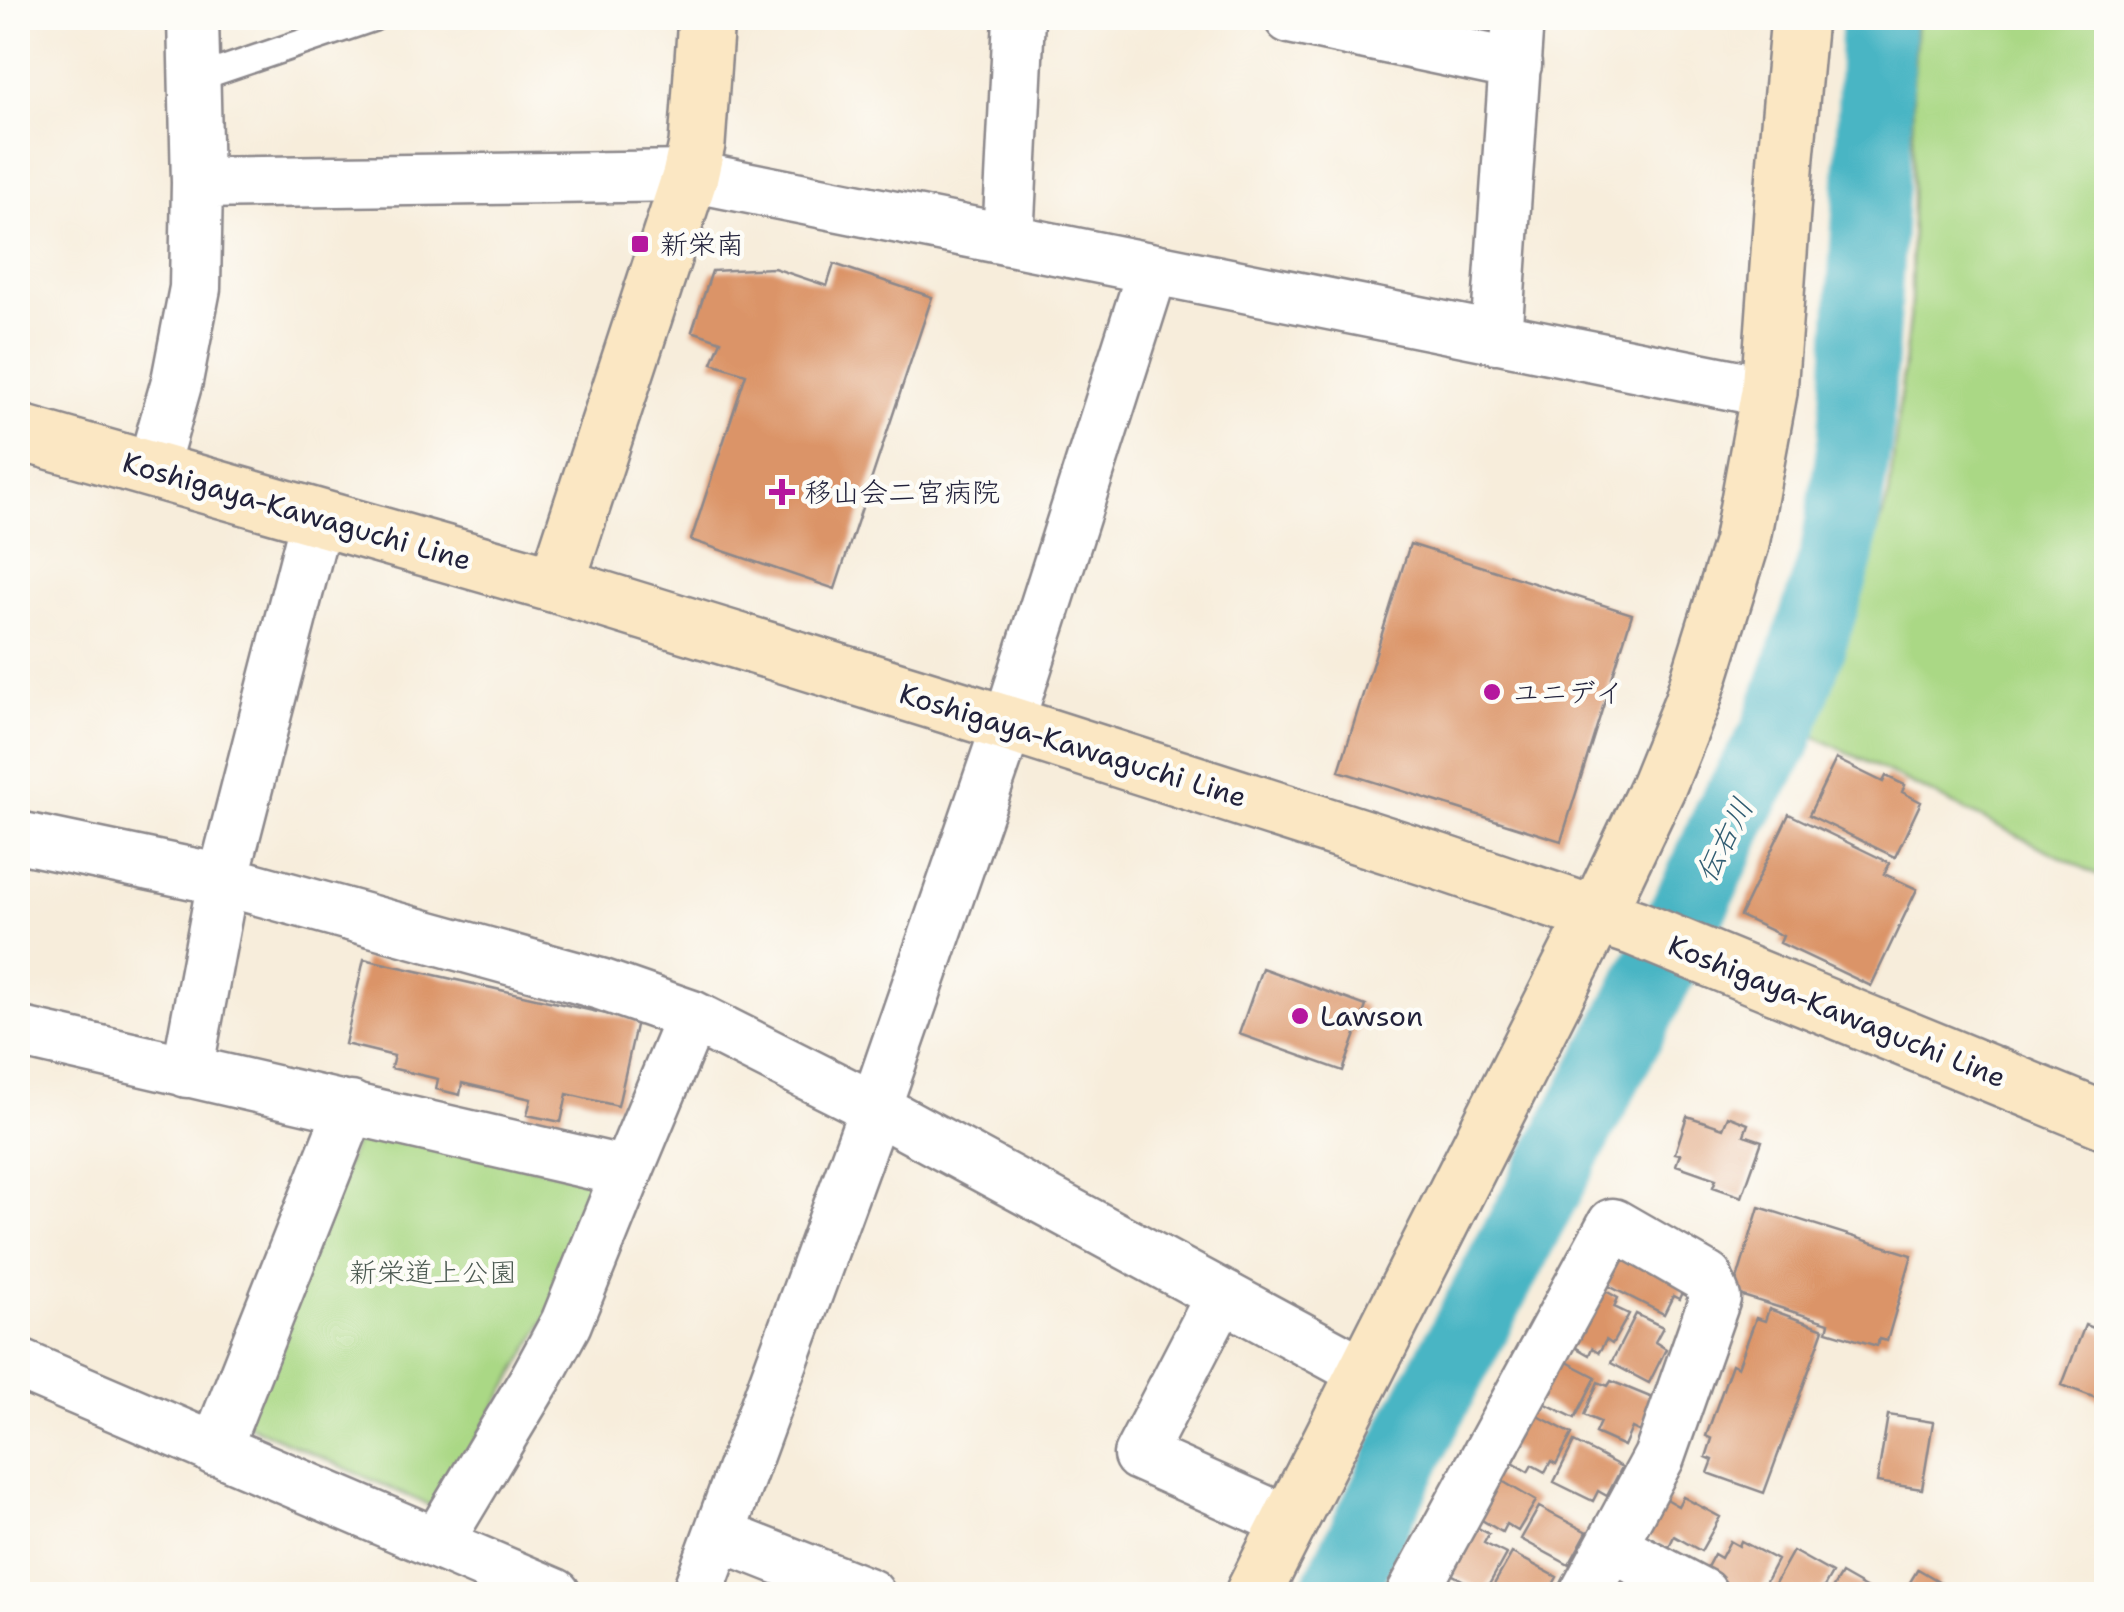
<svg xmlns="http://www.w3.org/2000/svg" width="2124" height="1612" viewBox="0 0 2124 1612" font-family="'Shantell Sans','Klee One',sans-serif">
<rect width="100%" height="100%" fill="#fdfcf7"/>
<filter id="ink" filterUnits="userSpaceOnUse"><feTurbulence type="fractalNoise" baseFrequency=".01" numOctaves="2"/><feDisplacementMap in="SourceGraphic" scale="20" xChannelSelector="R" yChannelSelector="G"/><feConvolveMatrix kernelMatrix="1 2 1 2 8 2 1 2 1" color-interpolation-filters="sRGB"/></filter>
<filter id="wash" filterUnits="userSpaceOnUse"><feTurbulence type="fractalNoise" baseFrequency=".0048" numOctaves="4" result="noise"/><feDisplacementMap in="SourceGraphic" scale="40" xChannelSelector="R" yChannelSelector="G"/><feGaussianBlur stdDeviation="2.25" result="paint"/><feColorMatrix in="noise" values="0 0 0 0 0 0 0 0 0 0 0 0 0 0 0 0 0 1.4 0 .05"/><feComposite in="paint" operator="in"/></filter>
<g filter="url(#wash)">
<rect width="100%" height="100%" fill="#f7eddb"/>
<path fill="#aad885" stroke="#667d60" stroke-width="2.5" d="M1917 18H2106V879L1814 736 1889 495 1911 302 1913 83Z
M374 1132 586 1178 597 1197 553 1307 437 1509 237 1420 355 1143Z"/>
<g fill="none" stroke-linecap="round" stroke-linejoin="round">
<path stroke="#48b5c4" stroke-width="75" d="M1337 1594 1424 1416 1634 1018 1701 884 1731 816 1776 737 1809 643 1837 556 1855 440 1872 173 1878 18"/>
</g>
<g id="blocks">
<path fill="#db9468" d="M834 264 932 297 835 589 691 540 746 374 712 363 721 341 692 331 712 271 774 268 827 286Z
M1410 544 1632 614 1561 841 1339 771Z
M1836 759 1883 782 1886 776 1905 785 1902 792 1921 802 1895 857 1809 815Z
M1789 814 1890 863 1884 874 1917 889 1871 986 1780 943 1783 936 1740 916Z
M364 959 637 1021 618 1106 567 1094 561 1122 527 1115 531 1099 462 1083 460 1095 436 1089 438 1079 391 1068 394 1056 345 1044Z
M1262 968 1366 1006 1343 1071 1239 1034Z
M1687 1116 1723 1128 1728 1116 1748 1124 1744 1135 1762 1141 1742 1197 1713 1187 1716 1179 1676 1165 1680 1154 1675 1153Z
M1759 1207 1912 1255 1887 1341 1879 1339 1877 1346 1827 1331 1829 1323 1733 1293Z
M1614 1253 1687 1281 1679 1299 1673 1296 1664 1314 1599 1281Z
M1590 1282 1618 1298 1614 1307 1629 1314 1612 1344 1606 1340 1599 1352 1592 1348 1589 1355 1559 1338Z
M1769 1309 1824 1329 1764 1493 1708 1473 1713 1460 1706 1457 1712 1439 1706 1436 1732 1364 1738 1367 1756 1318 1765 1321Z
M1636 1314 1663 1327 1655 1342 1666 1349 1649 1383 1611 1363Z
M2085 1325 2106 1333V1402L2062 1385Z
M1561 1359 1596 1377 1575 1418 1530 1396Z
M1611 1381 1655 1399 1640 1432 1632 1428 1624 1446 1595 1433 1600 1422 1584 1415 1598 1382 1608 1386Z
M1525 1409 1572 1434 1556 1464 1551 1461 1545 1472 1532 1465 1528 1472 1513 1463 1519 1452 1506 1446Z
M1888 1415 1933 1422 1922 1489 1877 1482Z
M1574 1442 1622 1467 1607 1496 1598 1491 1593 1501 1554 1482Z
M1492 1475 1536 1501 1518 1531 1506 1524 1502 1532 1470 1513Z
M1662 1497 1678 1506 1683 1497 1720 1517 1701 1551 1674 1536 1669 1547 1643 1534Z
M1539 1507 1587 1532 1569 1565 1521 1539Z
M1469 1523 1489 1534 1484 1543 1506 1554 1485 1592 1438 1567Z
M1730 1541 1739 1546 1741 1541 1777 1560 1759 1594H1745L1704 1573 1714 1554 1721 1558Z
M1793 1551 1832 1573 1820 1594H1769Z
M1512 1553 1557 1577 1548 1594H1504L1492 1588Z
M1918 1569 1940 1582 1934 1592 1938 1594H1908L1904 1592Z
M1841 1574 1876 1594H1829Z"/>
</g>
</g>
<g filter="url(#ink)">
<use href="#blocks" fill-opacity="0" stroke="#8c888b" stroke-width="2.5"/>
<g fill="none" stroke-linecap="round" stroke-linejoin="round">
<g stroke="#8c888b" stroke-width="30">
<path id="lane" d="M195 79 374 18"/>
</g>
<g stroke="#8c888b" stroke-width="55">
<path id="street" d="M1290 18 1516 65
M197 183 690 176 1769 392
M1008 240 1019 18
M1496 338 1518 18
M152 469 177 381 195 288 197 183 193 18
M18 837 223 880 600 984 692 1016 875 1108 1364 1372
M18 1032 627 1172 692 1016
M187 1072 223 880 317 516
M1221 1296 1139 1455 1289 1522
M18 1364 555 1594
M215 1450 351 1107
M719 1535 869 1594
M437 1543 536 1378 566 1323 627 1172
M1611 1546 1702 1594
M697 1594 875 1108 1008 724 1153 269
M1412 1594 1613 1224 1707 1278 1715 1298 1659 1457 1585 1594"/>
</g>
<g stroke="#8c888b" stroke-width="60">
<path id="secondary" d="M18 432 556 585 1008 724 1437 861 1635 928 2106 1121
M556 585 690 176 697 144 706 18
M1253 1594 1597 914 1658 786 1692 702 1741 544 1769 392 1786 156 1799 18"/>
</g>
<use href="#lane" stroke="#fff" stroke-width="25"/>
<use href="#street" stroke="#fff" stroke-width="50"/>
<use href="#secondary" stroke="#fbe7c3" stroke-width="55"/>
</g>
</g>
<g fill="#b5179e" stroke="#fdfcf7" stroke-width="4">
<rect x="630" y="234" width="20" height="20" rx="5"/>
<path d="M777 477h10v10h10v10h-10v10h-10v-10h-10v-10h10z"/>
<circle cx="1492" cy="692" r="10"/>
<circle cx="1300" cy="1016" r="10"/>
</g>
<g text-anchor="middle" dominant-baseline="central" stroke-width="9" stroke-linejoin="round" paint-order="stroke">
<g font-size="28" fill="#22223b" stroke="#fdfcf7" text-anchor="start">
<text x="660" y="244">新栄南</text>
<text x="804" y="492">移山会二宮病院</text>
<text x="1512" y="692">ユニデイ</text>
<text x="1320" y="1016">Lawson</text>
</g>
<g font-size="28" fill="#22223b" stroke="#fdfcf7">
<text transform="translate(297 511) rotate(16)">Koshigaya-Kawaguchi Line</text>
<text transform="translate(1073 745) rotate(17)">Koshigaya-Kawaguchi Line</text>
<text transform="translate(1837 1011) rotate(22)">Koshigaya-Kawaguchi Line</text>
</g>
<g font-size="28" fill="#4b5951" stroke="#fdfcf7">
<text x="433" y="1272">新栄道上公園</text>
</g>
<g font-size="30" font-style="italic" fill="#315d72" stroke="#fdfcf7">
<text transform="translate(1724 840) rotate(-63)">伝右川</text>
</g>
</g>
<rect width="2124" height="1612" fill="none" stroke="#fdfcf7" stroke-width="60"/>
</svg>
